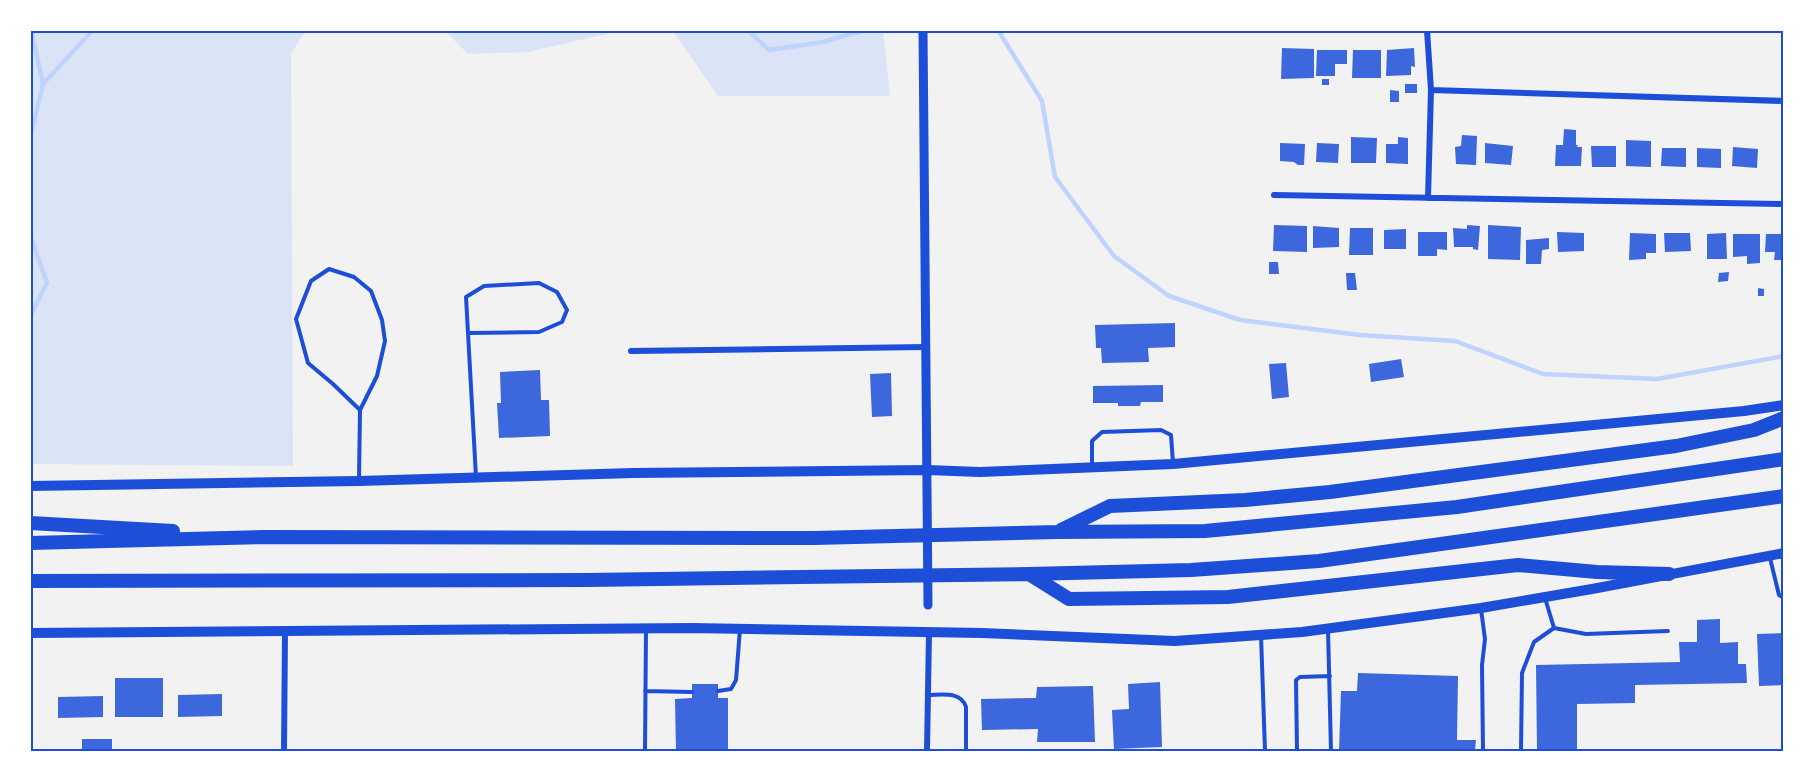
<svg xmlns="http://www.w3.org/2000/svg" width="1814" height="781" viewBox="0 0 1814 781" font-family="Arial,sans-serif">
<rect width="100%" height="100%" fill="#f2f2f2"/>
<path fill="#dbe4f7" d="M30 30H306L291 54 293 466 30 464Z
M444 30H624L528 52 468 54Z
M672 30H883L890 96H718Z"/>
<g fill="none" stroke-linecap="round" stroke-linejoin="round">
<path stroke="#bfd3fe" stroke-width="4.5" d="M34 30 32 34 43 84
M748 30 769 50 823 42 865 30
M998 30 1042 101 1055 177 1114 256 1169 296 1240 320 1360 335 1455 341 1543 374 1657 379 1784 356
M30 138 43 84 93 30
M30 235 47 283 30 316"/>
</g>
<path fill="#3d67dc" d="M1282 48 1314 49V78L1281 79Z
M1414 48 1415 67 1411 66V75L1386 76 1387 50Z
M1317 50H1347V64H1335V76H1316Z
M1353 50H1381V78H1352Z
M1322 79H1329V85H1322Z
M1405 84H1417V93H1405Z
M1390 90 1399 91V102H1390Z
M1564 129 1576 130V145H1578L1577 147H1582L1581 166H1555L1556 145H1563Z
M1462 135 1477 136 1476 165 1456 164 1455 147 1461 146Z
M1351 137 1377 138 1376 163H1351Z
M1398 137 1408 138V164L1386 163V144H1398Z
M1626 140 1651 141V167L1626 166Z
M1280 143 1305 144 1304 165H1298L1294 162 1280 161Z
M1317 143 1339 144 1338 163 1316 162Z
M1485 143 1513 146 1511 165 1485 163Z
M1591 146H1616V167H1592Z
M1733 147 1758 149 1757 168 1732 166Z
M1662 148H1686V167L1661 166Z
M1697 148 1721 149V168L1697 167Z
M1274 225 1307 226V252L1273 251Z
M1467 225 1480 226 1478 250 1473 249V247H1454L1453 228 1467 229Z
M1488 225 1521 227 1520 260 1488 259Z
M1313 226 1339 228V247L1313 248Z
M1350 228H1373V255H1349Z
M1406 229V249H1384V230Z
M1418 232H1447V250L1437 249V256H1418Z
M1557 232 1584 233V251L1558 252Z
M1630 233 1656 234V253H1646V259L1629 260Z
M1664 233H1690L1691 251 1665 252Z
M1726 233 1727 259H1707V234Z
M1733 234H1760V263L1747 264V256L1733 257Z
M1766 234H1784V265H1781V260H1774L1775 252H1765Z
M1549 238V249L1542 250 1541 264H1526V240Z
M1269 262H1278L1279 274H1269Z
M1729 272 1728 281 1718 282 1719 273Z
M1346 273H1355L1357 290H1347Z
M1758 288 1764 289V296H1758Z
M1175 323V347L1148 348 1149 362 1102 363 1101 348H1096L1095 325Z
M1401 359 1404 377 1371 382 1369 364Z
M1286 363 1289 397 1272 399 1269 364Z
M540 370 541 400H549L550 436 499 438 497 403H501L500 372Z
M891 373 892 416 872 417 870 374Z
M1163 385V402H1141L1140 406H1118V403H1093V386Z
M1720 619V643L1738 642V664H1746L1747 683 1635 685V703L1577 704V751H1537L1536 665 1680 662 1679 642H1697V620Z
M1784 633V685L1759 686 1757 634Z
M1358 673 1458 676 1457 740H1476L1475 751H1339L1341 691H1357Z
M115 678H163V717H115Z
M1160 682 1162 747 1114 749 1112 710 1129 709 1128 684Z
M692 684H718V698H728V751H676L675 699 692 698Z
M1093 686 1095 742H1037L1038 729 982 730 981 699 1036 698 1037 687Z
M222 694V716L178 717V695Z
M103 696V717L58 718V697Z
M82 739H112V751H82Z"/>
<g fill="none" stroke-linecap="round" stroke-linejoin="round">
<path stroke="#1d4ed8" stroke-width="4" d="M469 333 539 332 562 322 567 310 557 292 539 283 484 286 466 297 476 477
M1092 466V441L1102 432 1161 430 1171 435 1173 463
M359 480 360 410 333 384 308 363 296 319 311 281 329 269 354 277 371 291 382 320 385 341 377 376 360 410
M1770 558 1779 595 1784 598
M1545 598 1554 628 1586 634 1668 631
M1481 609 1485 639 1482 665 1483 751
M1328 629 1331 751
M1261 635 1265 751
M645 691 692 692
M718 691 731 689 736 680 740 629
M928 695C942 695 961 691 966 707V751
M645 751 646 629
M1297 751 1296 680 1300 677 1330 676
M1521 751 1522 673 1534 642 1554 628"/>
<path stroke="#1d4ed8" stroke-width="6" d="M1427 30 1431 90 1428 198
M1431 90 1784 101
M1274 195 1784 204
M631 351 926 347
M284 751 285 631
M927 751 929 632"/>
<path stroke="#1d4ed8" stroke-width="9" d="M923 30 928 605"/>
<path stroke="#1d4ed8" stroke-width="10" d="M30 486 359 481 633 473 927 470 980 472 1173 464 1744 411 1784 405
M30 633 691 628 982 633 1175 641 1302 632 1481 608 1592 589 1784 553"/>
<path stroke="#1d4ed8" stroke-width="14" d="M30 523 173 531
M1061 530 1110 506 1245 500 1330 492 1676 446 1754 430 1784 418
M30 543 265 537 814 538 1057 532 1205 531 1457 507 1784 459
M1029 574 1069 599 1228 597 1518 565 1597 572 1669 574
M30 581 587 580 1029 574 1191 570 1319 561 1784 496"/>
</g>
<rect width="1814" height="781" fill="none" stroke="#ffffff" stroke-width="63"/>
<rect x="32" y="32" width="1750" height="718" fill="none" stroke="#1d4ed8" stroke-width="2"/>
</svg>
